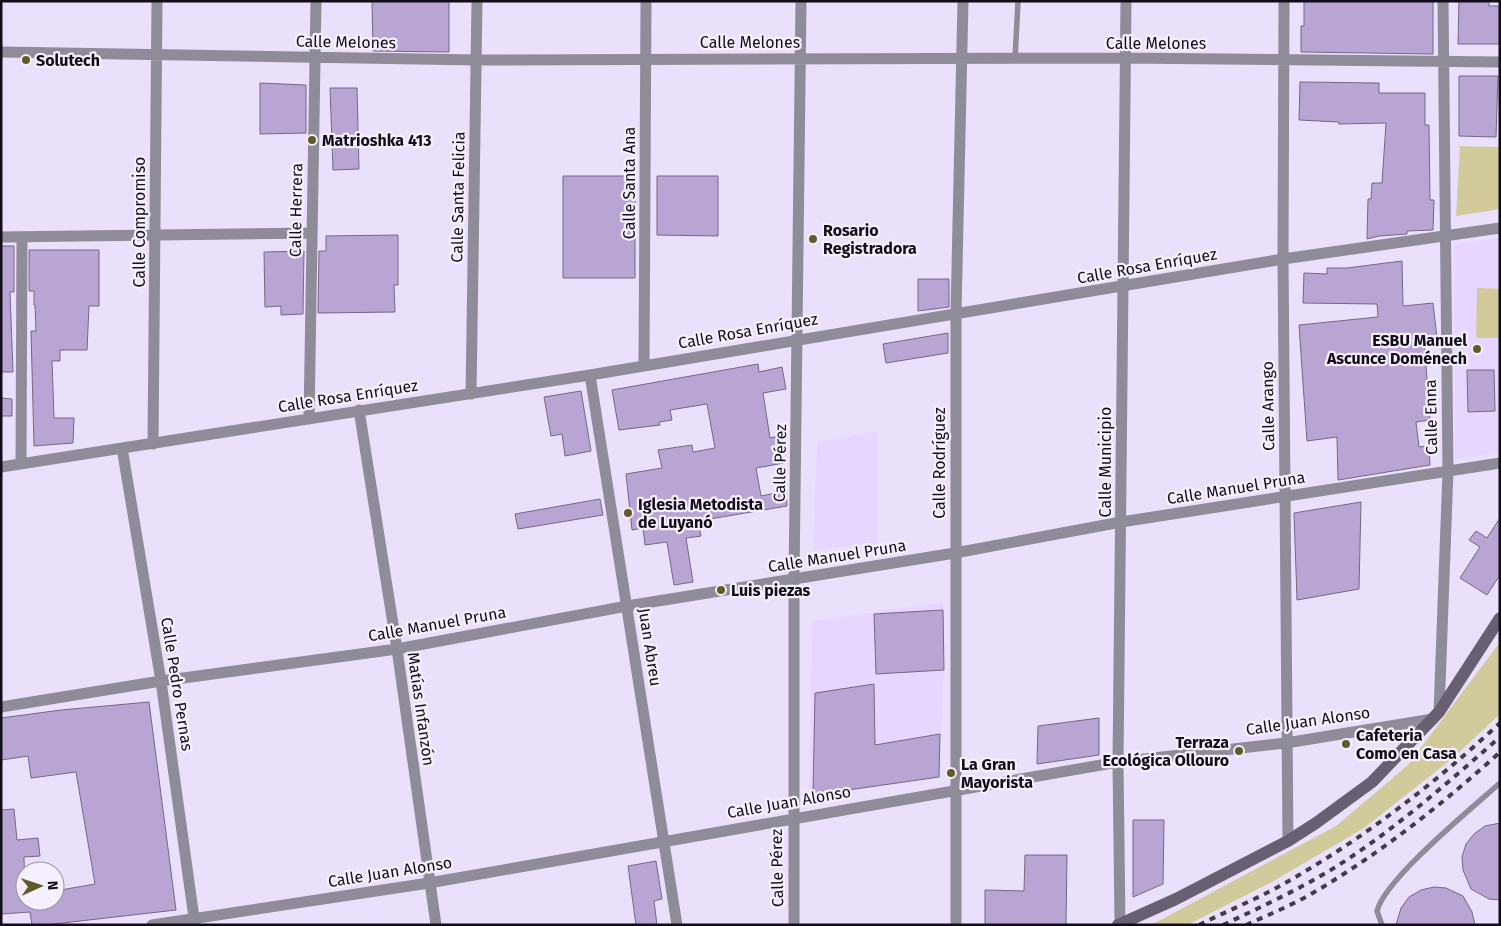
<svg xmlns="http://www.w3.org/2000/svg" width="1501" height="926" viewBox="0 0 1501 926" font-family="'Fira Sans',sans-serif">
<rect width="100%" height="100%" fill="#ebe0fb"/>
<path fill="#e7d6ff" d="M1500 237V453L1455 460 1454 245Z
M877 431V542L813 551 817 442Z
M943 602 944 670 939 777 809 797 812 621Z"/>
<path fill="#d1cb9b" d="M1460 146 1500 147V209L1456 216Z
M1477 288 1500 289V338H1476Z
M1500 642V714L1453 758 1364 828 1272 882 1187 925H1151L1336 826 1408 765Z"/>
<path fill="#b9a5d4" stroke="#746785" d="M372 1H449V52L373 51Z
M1304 1H1433V54L1301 52V26H1304Z
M1459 1H1489V6H1500V44H1458Z
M1459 76H1498L1496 137 1459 136Z
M1300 82 1379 83V93H1425V125H1429L1430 200H1434L1433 230 1407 231V234L1379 236 1367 239 1368 199H1371L1372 183H1382L1386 123 1339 124V122L1299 120Z
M260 83 306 85V133L260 134Z
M330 88H357L359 169 333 170Z
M563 176H635V278H563Z
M657 176H718V236L657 235Z
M398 235V285H394L395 312 318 313 319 251H326V236Z
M1 246H14V292H10L13 372H1Z
M29 250H99V306H89L87 350H60V361H52L54 418H74L73 443 34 446 31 331H36L35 305H34V291H29Z
M304 251 303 314 281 315V306L265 307 264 252Z
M1402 261 1403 306 1433 303 1437 338 1424 339 1430 420 1416 422 1419 447 1429 446 1430 465 1338 480 1337 437 1307 441 1299 325 1378 317 1377 304 1303 303 1304 273 1327 274V268H1347Z
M918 279H949V307L918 311Z
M948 333V353L886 363 883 344Z
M758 364 759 372 782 367 786 389 763 393 770 438 779 436 784 463 756 468 761 496 786 491 787 506 698 521 701 536 686 538 693 582 674 585 667 542 645 545 643 528 632 530 626 474 662 468 658 450 692 445 693 452 715 448 707 404 670 410 672 420 659 422 660 425 619 430 612 390Z
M1467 370H1494L1495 411 1468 412Z
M581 391 591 451 565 456 562 434 551 436 544 397Z
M1 398 12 399V416H1Z
M600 499 603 515 518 529 515 514Z
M1361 502 1359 589 1297 600 1294 513Z
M1500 518V575L1487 595 1460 578 1480 547 1469 540 1476 531 1487 538Z
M943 610 944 670 876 674 874 614Z
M874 684 875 745 940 734 939 777 813 795 815 693Z
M149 702 176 910 45 925H32L30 912 1 914V810L14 809 17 840 38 838 40 856 24 857 25 901H55V891L95 884 76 772 31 778 28 756 1 760V718L61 710Z
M1099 718V755L1037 764 1038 726Z
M1133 820H1164L1163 884 1133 897Z
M1500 823V900L1489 899 1471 889 1463 870 1462 857 1466 844 1474 834 1485 826Z
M1025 855H1067L1066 925H985V890L1024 891Z
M656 861 662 899 654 901 657 925H636L628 866Z
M1434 887 1446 888 1463 896 1472 912 1475 925H1396L1401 908 1409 897 1421 890Z"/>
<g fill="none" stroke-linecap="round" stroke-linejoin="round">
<path stroke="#908b98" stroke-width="5.5" d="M1015 59 1018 1
M1382 925 1377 911C1385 879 1472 808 1500 783"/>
<path stroke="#908b98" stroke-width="11" d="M1284 1 1283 259 1288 841
M1 52 477 60 1125 58 1500 62
M1 237 311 233
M644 366 646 1
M590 375 677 925
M471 394 477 1
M359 410 397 649 436 925
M309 419 316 1
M153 444 157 1
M122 448 161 681 195 925
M21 464 22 237
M1 467 590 375 1283 259 1500 228
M1 707 161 681 397 649 627 606 955 553 1121 522 1500 463
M1439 712 1448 471 1443 1
M1120 924 1118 762 1126 1
M152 925 429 883 1118 762 1286 743 1433 719
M794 925V579L801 1
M956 925V313L963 1"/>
<path stroke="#685f73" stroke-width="12" d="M1118 925 1176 899 1288 841 1316 823 1372 782 1439 712 1500 618"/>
<path stroke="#423c4a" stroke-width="4" stroke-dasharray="6 6" stroke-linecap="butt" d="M1199 925C1225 912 1252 901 1278 887 1359 842 1432 786 1500 723
M1223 925C1265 905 1309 885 1348 859 1402 823 1451 780 1500 737
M1246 925C1270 914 1295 904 1318 890 1383 851 1444 803 1500 752"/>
</g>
<g fill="#615b27" stroke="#f6f0fe" stroke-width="2">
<circle cx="26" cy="60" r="5"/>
<circle cx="312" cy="140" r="5"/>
<circle cx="813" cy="239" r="5"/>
<circle cx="1477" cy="349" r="5"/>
<circle cx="628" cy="513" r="5"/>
<circle cx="721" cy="590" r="5"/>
<circle cx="1346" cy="744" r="5"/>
<circle cx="1239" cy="751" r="5"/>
<circle cx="951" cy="773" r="5"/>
</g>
<g text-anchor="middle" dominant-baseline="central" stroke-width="4.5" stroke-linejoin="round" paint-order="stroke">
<g font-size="16" fill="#120d18" stroke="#f6f0fe">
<text transform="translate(346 42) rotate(1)">Calle Melones</text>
<text x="750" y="42">Calle Melones</text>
<text x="1156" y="43">Calle Melones</text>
<text transform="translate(629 183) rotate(-90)">Calle Santa Ana</text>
<text transform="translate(458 197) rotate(-89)">Calle Santa Felicia</text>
<text transform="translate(296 210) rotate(-89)">Calle Herrera</text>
<text transform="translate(139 222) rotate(-90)">Calle Compromiso</text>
<text transform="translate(1147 266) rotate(-10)">Calle Rosa Enríquez</text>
<text transform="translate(748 331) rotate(-10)">Calle Rosa Enríquez</text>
<text transform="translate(348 396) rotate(-9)">Calle Rosa Enríquez</text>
<text transform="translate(1268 406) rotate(-91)">Calle Arango</text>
<text transform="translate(1431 417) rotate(-91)">Calle Enna</text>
<text transform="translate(1105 462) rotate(-90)">Calle Municipio</text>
<text transform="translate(780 463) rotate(-89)">Calle Pérez</text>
<text transform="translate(939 463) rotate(-90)">Calle Rodríguez</text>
<text transform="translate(1236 488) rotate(-9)">Calle Manuel Pruna</text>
<text transform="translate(837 556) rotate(-9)">Calle Manuel Pruna</text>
<text transform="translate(437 624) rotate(-10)">Calle Manuel Pruna</text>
<text transform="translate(650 647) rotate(81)">Juan Abreu</text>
<text transform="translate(177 684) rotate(81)">Calle Pedro Pernas</text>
<text transform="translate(421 709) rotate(82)">Matías Infanzón</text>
<text transform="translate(1308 721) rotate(-8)">Calle Juan Alonso</text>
<text transform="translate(789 802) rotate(-10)">Calle Juan Alonso</text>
<text transform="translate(777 868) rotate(-91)">Calle Pérez</text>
<text transform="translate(390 872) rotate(-9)">Calle Juan Alonso</text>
</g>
<g font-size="16" font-weight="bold" fill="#120d18" stroke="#f6f0fe" text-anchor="start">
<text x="36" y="60">Solutech</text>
<text x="322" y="140">Matrioshka 413</text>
<text x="823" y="230">Rosario<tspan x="823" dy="18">Registradora</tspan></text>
<text x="1467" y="340" text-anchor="end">ESBU Manuel<tspan x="1467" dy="18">Ascunce Doménech</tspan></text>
<text x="638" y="504">Iglesia Metodista<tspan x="638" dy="18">de Luyanó</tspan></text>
<text x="731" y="590">Luis piezas</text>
<text x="1356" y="735">Cafeteria<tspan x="1356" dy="18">Como en Casa</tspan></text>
<text x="1229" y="742" text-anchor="end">Terraza<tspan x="1229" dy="18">Ecológica Ollouro</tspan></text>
<text x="961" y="764">La Gran<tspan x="961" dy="18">Mayorista</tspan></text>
</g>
</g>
<rect width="1501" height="926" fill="none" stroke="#120d18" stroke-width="5"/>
<g transform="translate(40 886) rotate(87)"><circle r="24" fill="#f6f0fe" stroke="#9b95a2"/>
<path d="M0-4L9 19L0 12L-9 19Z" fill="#615b27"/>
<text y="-8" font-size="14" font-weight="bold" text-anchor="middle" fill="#120d18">N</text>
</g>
</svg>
